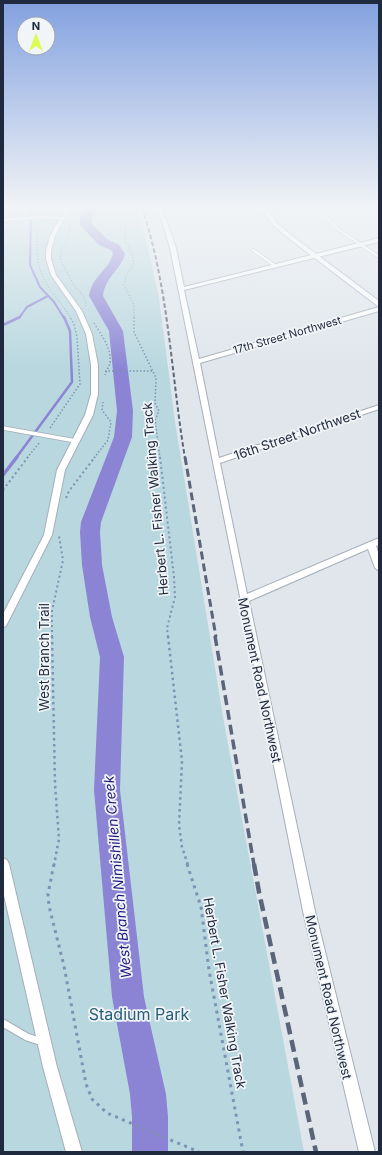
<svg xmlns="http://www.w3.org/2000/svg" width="382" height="1155" viewBox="0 0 382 1155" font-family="Inter,sans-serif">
<rect width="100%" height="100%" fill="#e0e6ec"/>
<path fill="#b8d7df" d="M3 208H139L159 298 175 422 223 717 304 1152H3Z"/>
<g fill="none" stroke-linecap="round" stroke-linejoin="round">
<path stroke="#8b84d5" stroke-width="2" d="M29 208 31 218 30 265 40 287 54 302 64 318
M19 318 27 307 48 296"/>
<path stroke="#8b84d5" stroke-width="2.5" d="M3 325 20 317
M16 458 72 382 70 331 64 317"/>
<path stroke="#8b84d5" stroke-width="3.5" d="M3 475 17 457"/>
<path fill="#8b84d5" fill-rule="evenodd" d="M87 208H98L92 217V224L107 239 119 245 125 254C120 271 105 277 103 296L123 331 133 411 132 437 101 522 100 532 102 565 112 617 124 657 120 790 144 997 166 1094 168 1117V1152H132V1117L130 1094 112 997 94 790 100 657 90 617 82 565 80 532 81 522 114 437 117 411 109 331 89 296C92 276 108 271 113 254L111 250 99 245 80 225V217Z"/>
<g stroke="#a6aeb8" stroke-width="3.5">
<path id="lane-far2" d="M317 208 338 229 379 257
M3 220 38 217 61 218
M253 250 274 265"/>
</g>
<g stroke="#a6aeb8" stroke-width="5">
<path id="lane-far1" d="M3 428 76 441"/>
</g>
<g stroke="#a6aeb8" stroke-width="9">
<path id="lane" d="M3 1023 27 1037 42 1042"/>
</g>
<g stroke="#a6aeb8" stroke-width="2">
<path id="street" d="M66 208H70L55 236 51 251V259L56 275 82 311 92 334 98 365V394L93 415 65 470 52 535 6 626 3 627V614L44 535 57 470 85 415 91 394V365L86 334 76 311 51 275 46 259V251L50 236Z
M158 208H162L176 248 184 287 379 238V242L184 290 199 359 379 307V311L200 363 219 458 379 405V409L220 463 247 594 379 538V545L376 546 379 555V571L375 568 368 549 249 601 315 911 375 1152H359L303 911 170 248Z
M288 208H297L267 214 265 213Z
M3 858 7 860 9 864 57 1067 82 1152H66L43 1067 3 891Z"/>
</g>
<g stroke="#a7b2c2" stroke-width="2">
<path id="secondary" d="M260 208H266L278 224 291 235 379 301V307L287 237 274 226Z"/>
</g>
<path stroke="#7f92b2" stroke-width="1" stroke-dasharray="1 2" stroke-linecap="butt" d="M82 208 71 221 69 235 61 252 60 259 75 287 84 296 86 306
M126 208 125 241 132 252 134 264 126 276 124 285 134 305V318
M38 223C37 241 35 263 44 279 51 293 63 305 71 318"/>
<path stroke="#7f92b2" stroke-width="1.5" stroke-dasharray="1.5 2" stroke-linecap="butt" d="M134 317V332L156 378 155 403 159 411 155 420 160 458
M94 323C101 334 112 349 110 363 109 367 106 371 105 375
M105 371H152
M50 428 80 384 77 337 74 324 70 317
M27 458 40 442
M94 458 108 440 111 422 102 410 103 402"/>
<path stroke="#7f92b2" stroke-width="2" stroke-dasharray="2 3" stroke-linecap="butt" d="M160 457 174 577 175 597 167 628 168 637
M3 490 28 457
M66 498 69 491 95 457
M52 637V611L63 560 59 536"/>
<path stroke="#7f92b2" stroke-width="2.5" stroke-dasharray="2.5 3.5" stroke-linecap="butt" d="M52 636 55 784 59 839 54 865
M168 636 182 761 179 825 182 847 188 865"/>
<path stroke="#7f92b2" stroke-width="3" stroke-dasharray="3 4.5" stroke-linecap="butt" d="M54 864 48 894 49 906 64 966 86 1084 92 1099 107 1113 199 1152
M187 864 201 907 209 970 243 1152"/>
<use href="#lane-far2" stroke="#fff" stroke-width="2.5"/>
<use href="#lane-far1" stroke="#fff" stroke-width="3.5"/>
<use href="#lane" stroke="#fff" stroke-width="7"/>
<use href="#street" fill="#fff" fill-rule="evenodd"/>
<use href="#secondary" fill="#fff" fill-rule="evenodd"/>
<path stroke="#5a657a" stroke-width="2" stroke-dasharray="4.5 2.5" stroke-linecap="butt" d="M142 208C169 288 171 375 185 458"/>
<path stroke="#5a657a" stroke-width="3" stroke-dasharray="8 4" stroke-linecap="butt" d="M185 457 216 637"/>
<path stroke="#5a657a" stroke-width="3.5" stroke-dasharray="10 5" stroke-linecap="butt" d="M215 636 254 865"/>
<path stroke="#5a657a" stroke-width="4.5" stroke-dasharray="12 6" stroke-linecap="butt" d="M254 864 259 892 316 1152"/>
</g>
<linearGradient id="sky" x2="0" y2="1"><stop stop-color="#83a1e0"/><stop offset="0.56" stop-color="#f1f4f6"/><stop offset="1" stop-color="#f1f4f6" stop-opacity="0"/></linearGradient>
<rect width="382" height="370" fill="url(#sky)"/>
<g text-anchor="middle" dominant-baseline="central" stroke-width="3.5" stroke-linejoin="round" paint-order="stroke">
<g font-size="11" fill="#202a3e" stroke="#f1f5f8">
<text transform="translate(287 335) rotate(-16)">17th Street Northwest</text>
</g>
<g font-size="13" fill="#202a3e" stroke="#f1f5f8">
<text transform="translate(297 434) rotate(-19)">16th Street Northwest</text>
<text transform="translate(155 499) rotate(-95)">Herbert L. Fisher Walking Track</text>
<text transform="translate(44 657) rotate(-90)">West Branch Trail</text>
<text transform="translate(260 680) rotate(78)">Monument Road Northwest</text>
<text transform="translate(225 993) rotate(80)">Herbert L. Fisher Walking Track</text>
<text transform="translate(329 997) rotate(77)">Monument Road Northwest</text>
</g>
<g font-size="14" font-style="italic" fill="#20167d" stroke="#f1f5f8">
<text transform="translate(117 877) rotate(-95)">West Branch Nimishillen Creek</text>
</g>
<g font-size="16" fill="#275e77" stroke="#f1f5f8">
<text x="139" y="1014">Stadium Park</text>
</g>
</g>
<rect width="382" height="1155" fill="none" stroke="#202a3e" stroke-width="8"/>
<g transform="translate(36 36)"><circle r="19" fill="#f1f5f8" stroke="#9da4ae"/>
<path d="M0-3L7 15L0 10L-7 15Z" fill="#ddfb50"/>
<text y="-6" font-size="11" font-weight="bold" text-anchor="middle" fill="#202a3e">N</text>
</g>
</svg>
